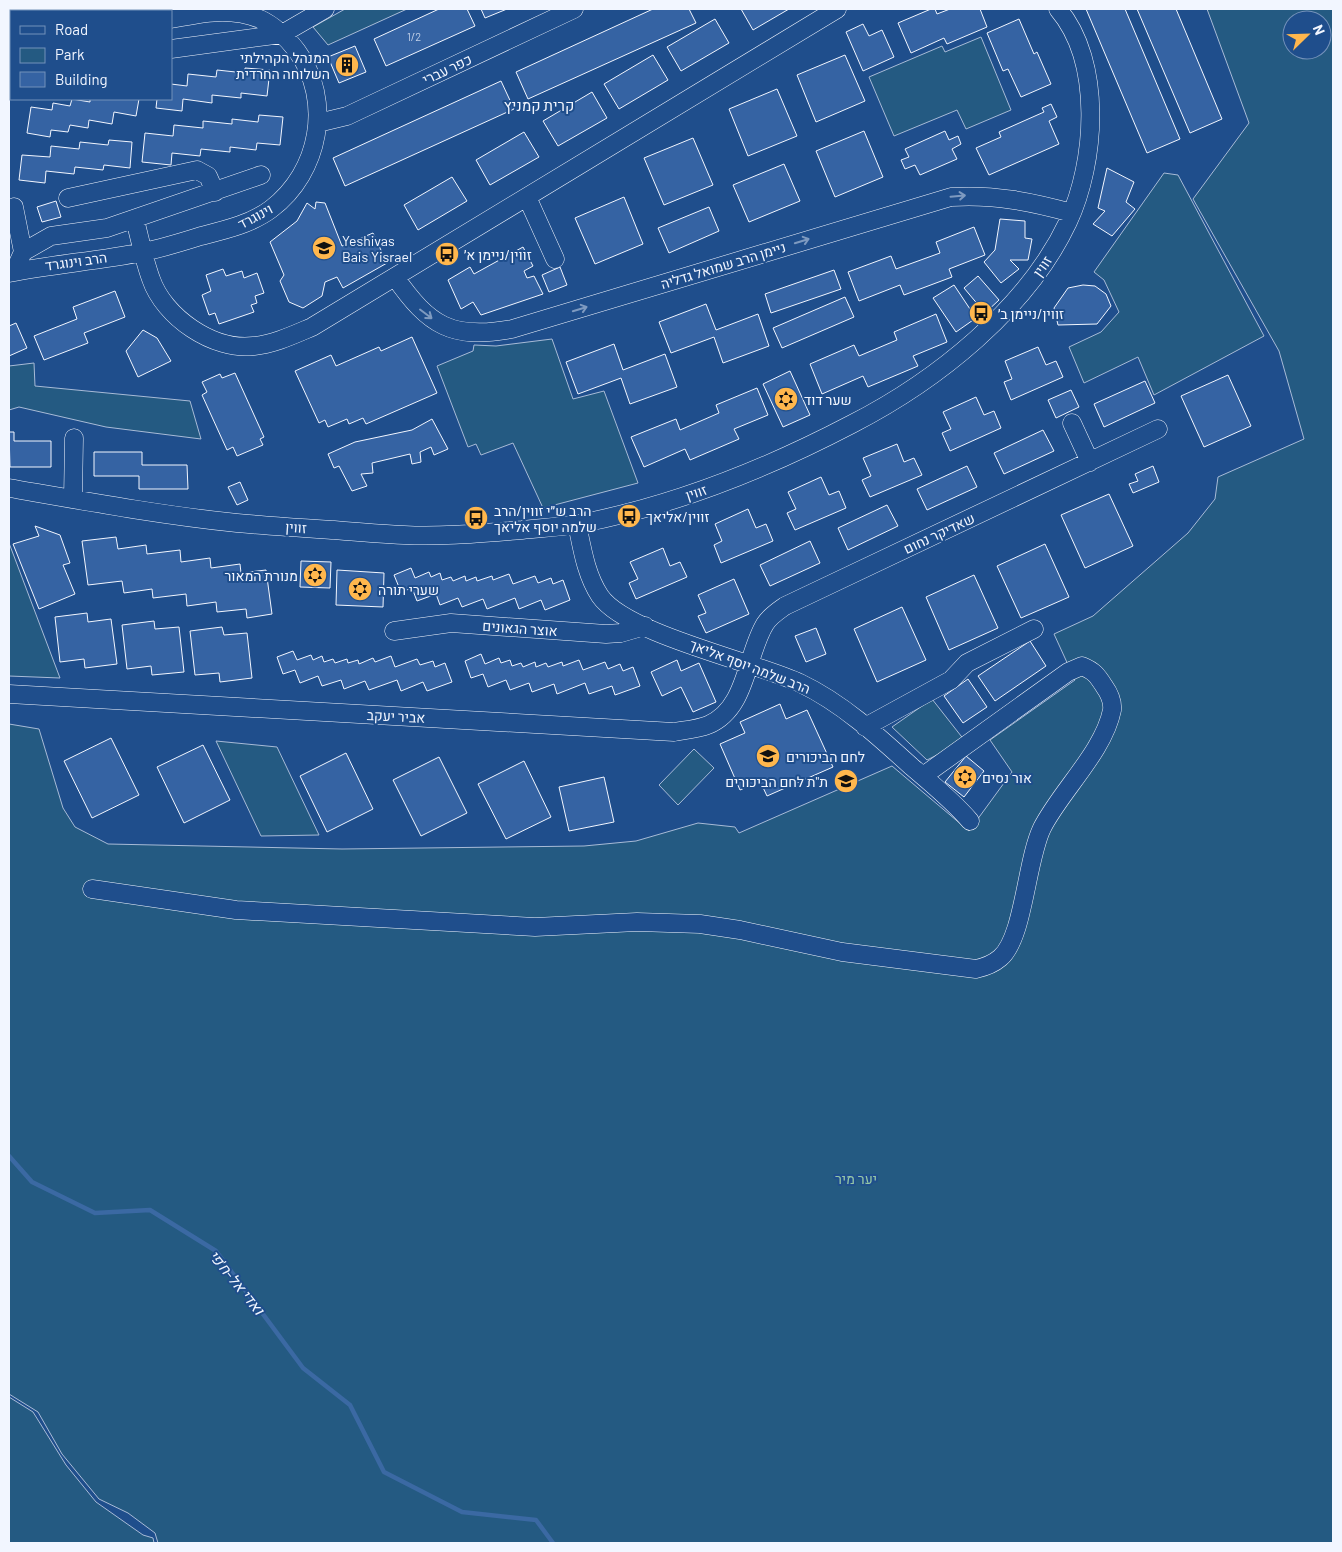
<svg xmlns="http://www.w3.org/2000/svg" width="1342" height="1552" viewBox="0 0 1342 1552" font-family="Barlow,Heebo,sans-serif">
<rect width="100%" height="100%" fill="#1f4e8c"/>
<path fill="#245a82" stroke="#a8bbd7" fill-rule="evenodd" d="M345 9H407L328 45 313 27Z
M1207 9H1333V1543H158L155 1533 128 1513 99 1499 62 1454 38 1412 9 1394V724L39 729 63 808 75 827 108 844 342 849 584 846 636 841 698 823 735 827 739 833 892 766 969 831 1012 772 990 740 1075 680 1054 634 1093 616 1188 533 1215 499 1218 477 1304 439 1279 351 1193 199 1249 123ZM1292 20H1322V50H1292Z
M981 37 1011 110 966 129 957 110 894 136 869 77 942 46 945 52Z
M1164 173 1178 175 1264 336 1154 395 1138 357 1084 383 1069 347 1101 332 1119 312 1104 280 1094 272Z
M552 339 573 399 604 391 638 483 543 508 513 443 481 455 476 444 468 447 437 366 473 351 474 345 496 346Z
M34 363 35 386 190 401 201 439 106 427 19 407 9 410V366Z
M9 543 60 678 9 676Z
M932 699 965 741 927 760 892 727Z
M216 741 277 747 319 835 261 836Z
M694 749 714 768 678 805 659 785Z
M9 1397 33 1412 66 1465 96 1502 143 1535 153 1538 154 1543H9Z"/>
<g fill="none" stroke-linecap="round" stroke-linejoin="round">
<path stroke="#3b69a3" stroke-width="4.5" d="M9 1156 32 1182 95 1213 150 1210 216 1251 303 1368 350 1405 384 1472 462 1512 536 1520 553 1543"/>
</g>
<path fill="#3563a3" stroke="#f2f6ff" d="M439 9H467L475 26 386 66 374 39Z
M481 9H507L485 18Z
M653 9H689L696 23 528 99 516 72Z
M741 9H789L753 30Z
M931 9H935L937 14 950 9H980L987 27 947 44 944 38 911 53 898 23Z
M1086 9H1125L1180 139 1147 153Z
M1137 9H1176L1222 119 1190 133Z
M715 19 729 43 681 71 667 47Z
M1019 19 1034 54 1037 52 1051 84 1021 97 1008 69 1003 71 987 33Z
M863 24 869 36 882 30 894 57 863 71 846 32Z
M355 46 366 72 339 83 328 57Z
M653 55 668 80 619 109 604 84Z
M845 55 865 101 816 122 797 75Z
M245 68 270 70 267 96 241 93V98L212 95V103L183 99 182 111 156 108 157 99H171V84L187 86 188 74 216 77 217 70 245 73Z
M501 81 514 109 345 186 333 158Z
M777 89 797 136 748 156 729 109Z
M592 92 607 118 558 146 543 121Z
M72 99 90 102V99H139L136 116 114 112 112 124 89 120 88 128 70 125 68 132 51 130 50 137 27 133 31 107 52 110 53 103 70 106Z
M1051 104 1057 117 1049 121 1059 144 989 175 976 148 1001 137 999 132 1044 112 1042 108Z
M259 115 283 117 280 145 257 143 256 150 230 147V152L201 149 200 156 172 153 171 165 142 162 145 133 173 136 174 125 203 128V121L232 124V119L258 122Z
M864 131 883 177 835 197 816 151Z
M945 131 949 140 958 136 961 144 952 149 957 159 920 175 915 165 905 169 901 160 909 157 905 149Z
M524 132 539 157 490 185 476 160Z
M693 138 713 185 664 205 644 158Z
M109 140 132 142 130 168 104 165 103 170 75 167 74 174 46 171 45 183 19 180 22 155 50 157 51 146 79 149 80 142 108 145Z
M784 164 800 201 749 222 733 185Z
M1107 168 1134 182 1126 202 1135 209 1112 236 1093 224 1105 211 1098 208Z
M452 177 467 201 418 230 404 205Z
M624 197 643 244 595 264 575 218Z
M56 201 61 217 42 222 37 207Z
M316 202 325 203 342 246 373 233 387 263 343 288 337 277 325 282 322 296 303 308 289 302 280 281 284 275 270 242 297 221 307 203 315 209Z
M709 207 719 231 669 253 658 228Z
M1000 219 1025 221V238L1032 239 1028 260H1010L1019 269 1001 283 984 262 995 250Z
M974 227 985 255 949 269 952 277 904 295 900 285 859 301 848 272 891 256 896 269 940 253 936 242Z
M523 247 533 266 524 271 527 278 534 276 543 294 481 315 473 302 461 309 448 280 470 267 474 274Z
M560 267 567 285 549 292 542 275Z
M223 269 226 276 242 271 244 278 257 273 264 293 255 296 257 303 251 305 254 312 219 324 215 313 209 315 202 295 211 291 206 275Z
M834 270 841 289 771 313 765 294Z
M978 276 999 300 985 313 964 288Z
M954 285 976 318 956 332 933 298Z
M1083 285 1095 286 1106 294 1111 306 1097 324 1058 325 1054 308 1068 288Z
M115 291 125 317 84 333 88 343 44 360 34 336 77 319 73 307Z
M845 297 854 317 782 348 773 328Z
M706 304 716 330 758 314 769 346 723 363 714 337 671 353 659 322Z
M936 314 947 342 913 356 918 366 868 387 863 376 822 394 810 364 854 345 859 356 897 340 894 332Z
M16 323 27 348 9 356V326Z
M143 330 157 338 171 361 138 377 126 351Z
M412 337 437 393 366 424 363 418 349 424 347 419 328 427 325 420 319 423 295 371 331 355 336 366 379 347 381 351Z
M614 344 623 370 665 354 677 387 630 404 621 378 578 394 566 362Z
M1038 347 1046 365 1056 361 1063 377 1011 400 1004 382 1012 379 1005 361Z
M790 371 810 415 783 427 763 384Z
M235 373 264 437 260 439 263 445 237 456 233 447 227 450 202 395 207 392 202 382 220 374 222 378Z
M1228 375 1251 426 1204 447 1181 396Z
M1145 381 1155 403 1104 427 1094 404Z
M757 388 768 415 734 429 739 439 690 460 685 449 644 467 631 437 676 419 680 430 719 413 716 405Z
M1071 390 1079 407 1056 418 1048 400Z
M976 397 984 415 994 411 1001 428 950 451 942 433 951 429 943 412Z
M432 419 448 449 434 455 431 447 420 452 421 462 412 464 410 454 372 463 373 473 361 474 367 486 352 491 339 466 334 468 328 454 355 442 412 430Z
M1043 430 1054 451 1004 474 994 453Z
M9 432H14V441H51V467H10Z
M897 444 904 462 914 458 922 475 870 497 862 480 871 476 863 458Z
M94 452H142V465H187L188 489H139V476H94Z
M967 466 977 487 927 510 917 489Z
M1153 466 1159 482 1133 493 1129 484 1138 481 1135 474Z
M821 477 829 495 839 491 846 508 795 530 787 513 796 509 788 492Z
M240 482 248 500 237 505 228 487Z
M1109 494 1133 546 1085 568 1061 515Z
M887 505 898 526 848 550 838 528Z
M748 509 756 528 766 524 773 541 721 563 714 545 722 541 715 524Z
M35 526 60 535 70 563 63 565 75 594 39 609 13 544 39 536Z
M116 537 118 549 146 545 147 554 180 550 181 562 210 558 211 568 240 564 241 573 266 570 272 614 247 618 246 609 217 612 216 602 187 606 186 594 153 598 152 589 124 593 122 581 88 585 82 541Z
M810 541 820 563 770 586 760 565Z
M1045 544 1069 597 1021 618 997 566Z
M663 548 670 566 680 562 687 577 636 599 629 583 638 579 630 562Z
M301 561 331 562 330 588 300 587Z
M411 568 415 578 429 572 431 577 440 573 442 580 451 577 453 581 465 576 466 581 476 577 477 581 492 576 493 580 509 574 513 584 535 576 538 583 551 578 553 584 563 580 570 600 545 610 541 600 519 609 515 598 487 609 483 599 462 607 458 598 440 605 436 594 417 601 412 588 401 592 394 575Z
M337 570 384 573 383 607 336 605Z
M974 575 998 628 949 650 926 597Z
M734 579 749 614 706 633 698 616 706 613 698 595Z
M902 607 926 660 877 682 854 629Z
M87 613 88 622 111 619 117 664 85 668 84 659 60 662 55 617Z
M154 621 155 629 179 627 184 672 152 675 151 666 127 669 122 625Z
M222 627 224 635 247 633 252 678 220 682 219 673 195 675 190 631Z
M816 628 826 654 806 662 795 636Z
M1030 641 1046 666 995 701 978 676Z
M293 651 297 660 311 655 313 660 322 656 324 662 333 659 335 663 347 659 348 663 358 660 359 664 373 658 375 662 391 656 395 667 417 659 420 665 433 661 435 667 445 663 452 682 427 691 423 682 401 691 397 680 369 690 365 681 344 689 341 680 322 686 318 676 300 683 295 670 283 674 277 657Z
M481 654 485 664 499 658 501 663 510 660 512 666 521 663 523 667 535 662 536 667 546 663 548 667 562 662 563 666 579 660 583 670 605 662 608 669 620 664 623 671 633 667 640 686 615 695 612 686 589 694 585 683 557 694 554 684 532 692 529 683 510 690 506 680 488 687 483 674 471 678 465 661Z
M677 660 681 671 699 663 716 702 693 712 681 687 662 696 651 672Z
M968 679 987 707 963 723 944 696Z
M780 704 786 719 807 710 833 767 767 796 760 781 740 790 720 744 745 733 740 722Z
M111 738 139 795 92 818 64 761Z
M203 745 230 800 184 823 157 767Z
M346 753 373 809 327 832 300 776Z
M966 756 984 771 964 797 945 782Z
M439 757 467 813 421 836 393 780Z
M524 761 551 817 506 839 478 784Z
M604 777 614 822 569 831 559 787Z"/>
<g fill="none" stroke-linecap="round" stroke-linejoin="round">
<g stroke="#f2f6ff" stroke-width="19">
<path id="minor" d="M58 9 59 11
M74 9 75 11
M9 28H11
M171 49 282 34 325 9
M318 123 347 116 574 9
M527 197 555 259
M68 198 197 170 208 176 215 192
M14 207 23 252
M135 220C140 239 144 260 151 279 164 317 213 351 254 346 274 344 293 335 312 327L837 9
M14 272 23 252 51 236 107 228 261 175
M9 273C53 264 99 261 143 252 163 248 182 242 201 236 225 230 251 224 271 209 320 172 333 100 297 51 287 38 275 26 260 19 230 7 202 13 171 19
M395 277C429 326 452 340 512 329L951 197C993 194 1032 202 1072 213
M1072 423 1090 462
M9 488C84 501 160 515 237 523 269 526 302 528 334 530 357 532 381 534 404 535 443 537 483 533 522 530 541 528 560 527 578 524 674 506 766 469 852 424 936 381 1027 309 1068 222 1096 162 1103 62 1058 9
M73 499 74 438
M577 524C582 548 586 575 600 596 626 634 755 662 800 683 842 703 878 736 912 767 932 784 953 801 970 821
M394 631 451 623 606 634 621 633 645 626
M9 694 674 732C686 730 698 729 708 725 747 709 746 655 765 624 770 616 778 611 785 606L1158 429
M865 727 951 680 967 663 1034 629
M92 889 236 910 535 927 637 922 700 924 740 930 842 952 976 969C985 967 993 964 1000 958 1024 938 1026 861 1042 828 1060 792 1104 751 1112 710 1113 701 1109 693 1104 686 1097 675 1094 671 1082 666L1068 672 923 776"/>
</g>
<use href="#minor" stroke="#1f4e8c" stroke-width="18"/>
</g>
<defs><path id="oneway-shaft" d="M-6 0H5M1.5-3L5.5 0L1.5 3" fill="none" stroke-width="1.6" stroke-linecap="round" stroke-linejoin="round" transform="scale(1.25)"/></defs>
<g stroke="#7e9ac0">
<use href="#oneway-shaft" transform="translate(958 196) rotate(-5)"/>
<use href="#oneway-shaft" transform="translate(802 241) rotate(-17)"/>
<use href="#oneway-shaft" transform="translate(580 309) rotate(-17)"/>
<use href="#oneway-shaft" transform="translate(426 314) rotate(37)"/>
</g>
<defs>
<g id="building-disc" transform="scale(1.25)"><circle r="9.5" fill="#ffb74d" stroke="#1f4e8c"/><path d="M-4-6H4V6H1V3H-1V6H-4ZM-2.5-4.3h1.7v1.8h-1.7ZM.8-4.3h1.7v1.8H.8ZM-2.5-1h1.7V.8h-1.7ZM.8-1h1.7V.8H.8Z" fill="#111"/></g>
<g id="school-disc" transform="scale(1.25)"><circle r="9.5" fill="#ffb74d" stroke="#1f4e8c"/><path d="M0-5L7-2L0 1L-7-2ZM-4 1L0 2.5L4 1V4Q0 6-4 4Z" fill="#111"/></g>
<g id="bus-disc" transform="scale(1.25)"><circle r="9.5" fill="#ffb74d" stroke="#1f4e8c"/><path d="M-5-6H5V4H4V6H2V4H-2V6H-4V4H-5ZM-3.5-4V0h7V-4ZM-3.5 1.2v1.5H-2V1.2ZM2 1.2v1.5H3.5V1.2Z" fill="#111"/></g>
<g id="synagogue-disc" transform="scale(1.25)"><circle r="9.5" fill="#ffb74d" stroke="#1f4e8c"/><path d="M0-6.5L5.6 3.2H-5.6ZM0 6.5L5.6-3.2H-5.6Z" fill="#111"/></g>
</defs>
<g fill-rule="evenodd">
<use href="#building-disc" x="347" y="65"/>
<use href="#school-disc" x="324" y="248"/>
<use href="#bus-disc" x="447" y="254"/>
<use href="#bus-disc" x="981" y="313"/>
<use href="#synagogue-disc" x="786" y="399"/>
<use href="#bus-disc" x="629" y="516"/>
<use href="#bus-disc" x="476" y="518"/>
<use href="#synagogue-disc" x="315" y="575"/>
<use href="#synagogue-disc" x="360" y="589"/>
<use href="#school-disc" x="768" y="756"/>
<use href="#synagogue-disc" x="965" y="777"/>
<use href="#school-disc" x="846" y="781"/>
</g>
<g text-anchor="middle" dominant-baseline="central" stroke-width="4" stroke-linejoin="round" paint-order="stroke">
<g font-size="11" fill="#c3d1e8">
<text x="414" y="36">1/2</text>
</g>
<g font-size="14" fill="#f2f6ff" stroke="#1f4e8c" text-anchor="start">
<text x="330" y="57" text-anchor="end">המנהל הקהילתי<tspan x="330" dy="16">השלוחה החרדית</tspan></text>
<text x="342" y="240">Yeshivas<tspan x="342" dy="16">Bais Yisrael</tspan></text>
<text x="464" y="254">זווין/ניימן א׳</text>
<text x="998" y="313">זווין/ניימן ב׳</text>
<text x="804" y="399">שער דוד</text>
<text x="494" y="510">הרב ש״י זווין/הרב<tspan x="494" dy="16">שלמה יוסף אליאך</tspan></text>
<text x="646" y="516">זווין/אליאך</text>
<text x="298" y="575" text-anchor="end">מנורת המאור</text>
<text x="378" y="589">שערי תורה</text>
<text x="786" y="756">לחם הביכורים</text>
<text x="982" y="777">אור נסים</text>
<text x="828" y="781" text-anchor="end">ת"ת לחם הביכורים</text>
</g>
<g font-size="14" fill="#f2f6ff" stroke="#1f4e8c">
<text transform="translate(447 69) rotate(-25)">כפר עברי</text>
<text transform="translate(255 216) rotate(-28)">וינוגרד</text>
<text transform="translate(76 261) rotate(-8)">הרב וינוגרד</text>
<text transform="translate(723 265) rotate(-17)">ניימן הרב שמואל גדליה</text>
<text transform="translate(1042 266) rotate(-54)">זווין</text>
<text transform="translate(696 492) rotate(-18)">זווין</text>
<text transform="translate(296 527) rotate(4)">זווין</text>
<text transform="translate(939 533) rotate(-25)">שאדיקר נחום</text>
<text transform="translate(520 628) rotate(4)">אוצר הגאונים</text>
<text transform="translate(750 666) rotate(21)">הרב שלמה יוסף אליאך</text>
<text transform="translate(396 716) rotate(3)">אביר יעקב</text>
</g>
<g font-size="14" fill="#97c8a6" stroke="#1f4e8c">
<text x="856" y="1178">יער מיר</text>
</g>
<g font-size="15" fill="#f2f6ff" stroke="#1f4e8c">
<text x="539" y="105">קרית קמניץ</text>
</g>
<g font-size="15" font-style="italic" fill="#f2f6ff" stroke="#1f4e8c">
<text transform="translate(237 1282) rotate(51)">ואדי אל-ח'פי</text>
</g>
</g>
<rect width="1342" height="1552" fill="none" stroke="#f2f6ff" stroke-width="20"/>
<rect x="10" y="10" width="162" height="90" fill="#1f4e8c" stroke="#7391ba"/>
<rect x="20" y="26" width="25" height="8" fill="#1f4e8c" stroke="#7391ba"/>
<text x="55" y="35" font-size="15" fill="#f2f6ff">Road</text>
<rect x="20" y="48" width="25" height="15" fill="#245a82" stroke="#7391ba"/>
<text x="55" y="60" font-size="15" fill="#f2f6ff">Park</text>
<rect x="20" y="72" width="25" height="15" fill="#3563a3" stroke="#7391ba"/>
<text x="55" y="85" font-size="15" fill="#f2f6ff">Building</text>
<g transform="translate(1307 35) rotate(67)"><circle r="24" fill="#1f4e8c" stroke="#7391ba"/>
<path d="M0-4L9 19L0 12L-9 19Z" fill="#ffb74d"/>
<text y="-8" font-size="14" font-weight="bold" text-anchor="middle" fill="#f2f6ff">N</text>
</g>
</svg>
